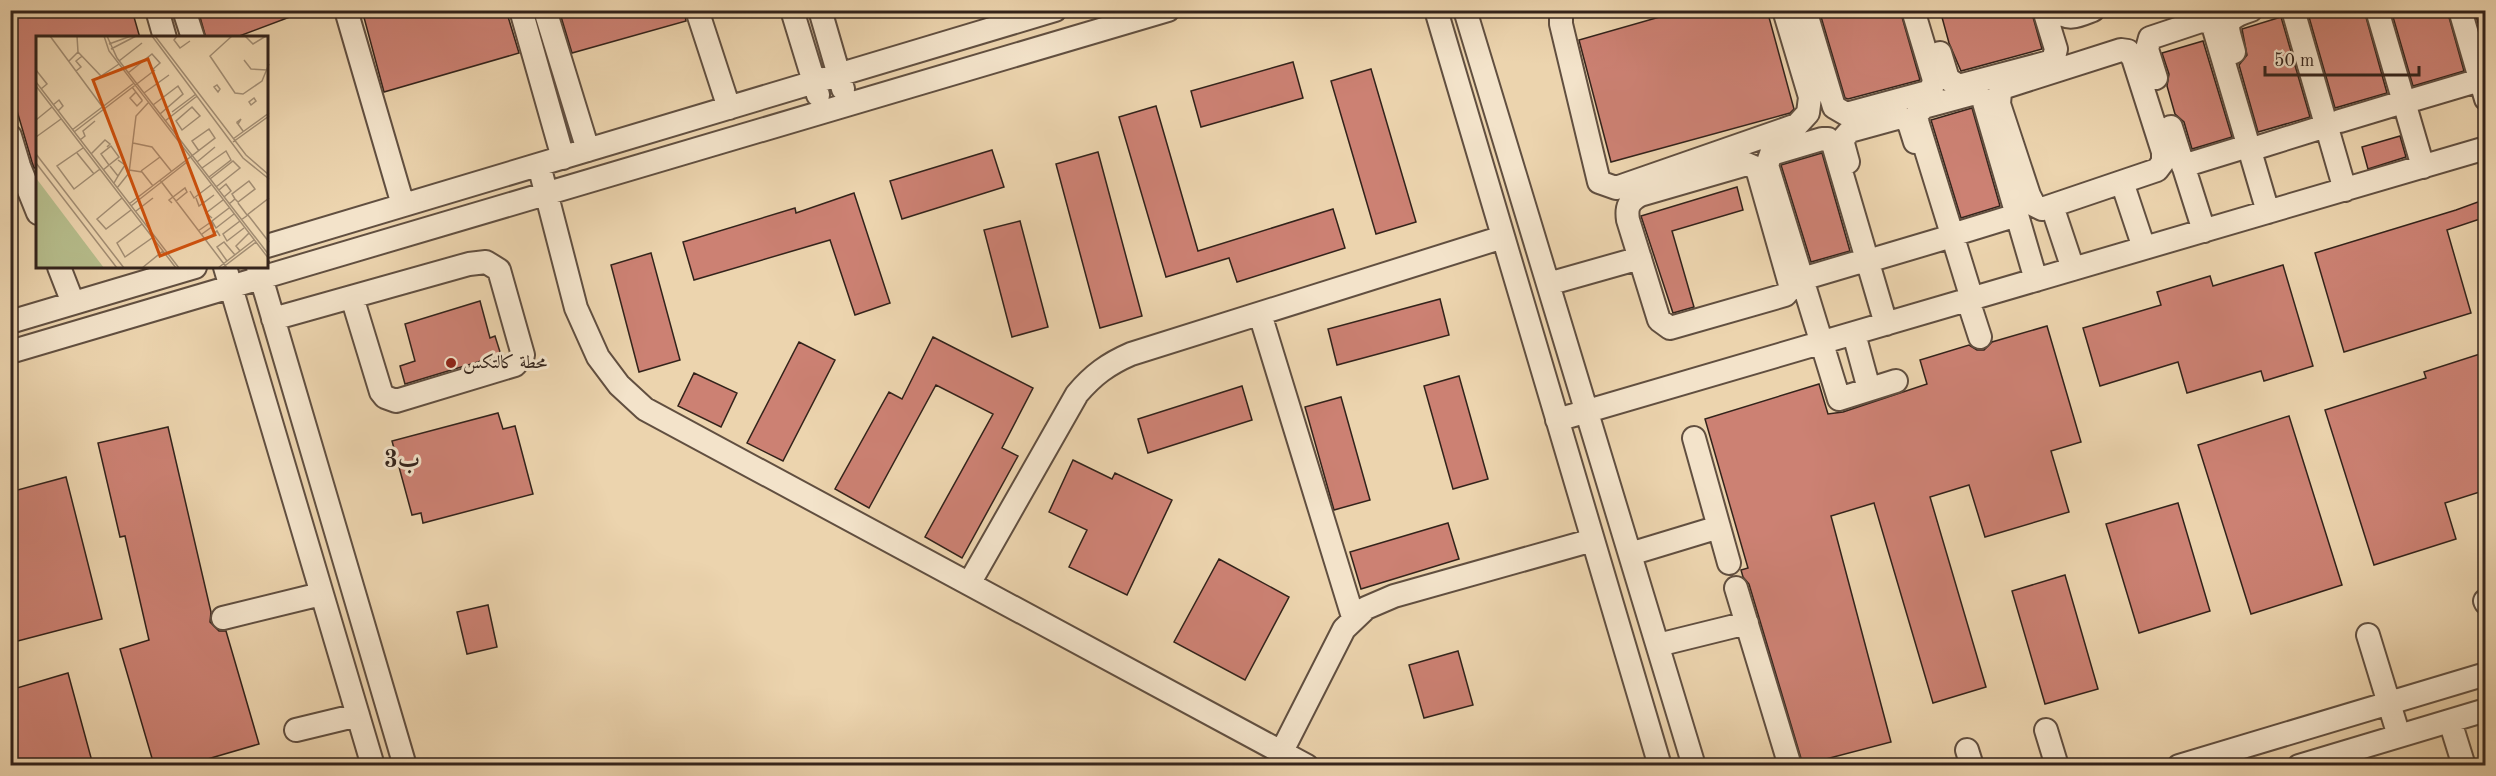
<svg xmlns="http://www.w3.org/2000/svg" width="2496" height="776" viewBox="0 0 2496 776" font-family="'Old Standard TT',Amiri,serif">
<rect width="100%" height="100%" fill="#ecd4ae"/>
<filter id="stains"><feTurbulence type="fractalNoise" baseFrequency=".00333" numOctaves="4"/><feColorMatrix values="0 0 0 0 .2 0 0 0 0 .09 0 0 0 0 .02 0 0 0 .5 -.17"/></filter>
<radialGradient id="worn" r=".72"><stop offset=".6" stop-color="#630" stop-opacity="0"/><stop offset="1" stop-color="#630" stop-opacity=".3"/></radialGradient>
<path fill="#cc8173" stroke="#33231b" stroke-width="1.5" d="M10 10H132L140 38H38V167L34 168 32 162 10 87Z
M198 10H302L303 12 234 38H206Z
M362 10H506L519 53 384 92Z
M559 10H684L686 21 572 53Z
M1684 10H1767L1794 109 1790 113 1611 162 1579 40Z
M1819 10H1900L1920 80 1848 99 1845 98Z
M1940 10H2031L2042 49 1961 71 1949 43Z
M2307 10H2364L2387 93 2335 108Z
M2391 10H2447L2464 71 2413 86Z
M2474 10H2486V49Z
M2281 17 2310 117 2258 132 2239 65 2247 55 2242 29Z
M2203 41 2232 137 2192 149 2184 122 2175 114 2167 86 2169 74 2162 53Z
M1293 62 1303 98 1201 127 1191 91Z
M1371 69 1416 222 1376 234 1331 81Z
M1156 106 1198 251 1333 209 1345 248 1237 282 1229 258 1166 277 1119 117Z
M1972 108 2000 206 1961 218 1931 120Z
M2400 136 2406 157 2368 169 2362 147Z
M992 150 1004 187 902 219 890 181Z
M1098 152 1142 316 1100 328 1056 164Z
M1822 153 1850 251 1811 262 1781 165Z
M1737 187 1743 210 1672 231 1694 307 1673 313 1641 216Z
M854 193 890 303 855 315 830 240 694 280 683 242 795 208 796 213Z
M2486 199V217L2447 230 2471 313 2344 352 2315 253 2456 210Z
M1020 221 1048 327 1012 337 984 230Z
M651 253 680 360 639 372 611 265Z
M2283 265 2313 366 2264 381 2261 371 2187 393 2178 362 2100 386 2083 328 2161 305 2157 292 2210 276 2213 286Z
M1440 299 1449 335 1337 365 1328 329Z
M480 301 490 338 495 336 501 355 405 384 400 366 415 361 405 324Z
M2047 326 2081 442 2051 451 2069 512 1985 537 1969 485 1930 497 1986 687 1933 703 1874 503 1831 516 1891 742 1803 765 1749 584 1743 577 1741 570 1748 568 1705 419 1819 384 1828 414 1843 412 1927 384 1920 360 1969 345 1977 350H1984L1992 342Z
M933 337 1033 388 1002 448 1018 456 962 558 925 537 993 414 936 385 869 508 835 489 889 392 902 399Z
M799 342 835 360 783 461 747 443Z
M2486 352V490L2445 503 2456 539 2374 565 2325 410 2426 378 2424 372Z
M694 373 737 393 721 427 678 406Z
M1459 376 1488 479 1453 489 1424 386Z
M1242 386 1252 420 1148 453 1138 419Z
M1341 397 1370 500 1334 510 1305 407Z
M498 413 503 429 515 426 533 494 423 523 421 513 412 515 392 441Z
M2289 416 2342 585 2251 614 2198 445Z
M168 427 211 612 210 622 219 631H226L259 744 187 765H154L120 649 149 640 125 536 120 537 98 443Z
M1073 460 1112 479 1115 473 1172 500 1127 595 1069 567 1087 530 1049 512Z
M66 477 102 619 10 643V492Z
M2178 503 2210 611 2139 633 2106 524Z
M1448 523 1459 559 1361 589 1350 552Z
M1219 559 1289 597 1245 680 1174 642Z
M2065 575 2098 689 2045 704 2012 591Z
M488 605 497 647 467 654 457 612Z
M1458 651 1473 705 1424 718 1409 665Z
M68 673 93 765H10V690Z"/>
<g fill="none" stroke-linecap="round" stroke-linejoin="round">
<g stroke="#614f40" stroke-width="26">
<path id="minor" d="M157 10 165 38
M184 10 193 38
M346 10 403 205
M521 10 563 158
M545 10 588 150
M697 10 729 108
M792 10 818 95
M820 10 843 89
M1436 10 1660 766
M1465 10 1694 766
M1561 10V24L1599 182 1616 188 1797 125 1808 113 1810 97 1784 10
M1805 10 1834 107 1846 114 1931 91 1934 80 1913 10
M2058 10C2067 22 2080 15 2093 10
M2293 10 2345 190
M2377 10 2423 167
M2460 10 2486 99
M2121 50 2128 51 2133 58 2163 152V162L2157 170 2042 209 2034 205 2029 195 1999 104 2000 92 2005 87Z
M2234 52C2227 25 2221 20 2251 10
M1940 53 1948 79 1959 86 2053 61 2056 49 2044 10
M2156 78 2147 49 2150 38 2201 21 2211 23 2214 29 2268 212
M2416 99 2480 80
M2340 121 2403 102
M2171 127 2204 231
M10 136 19 166 38 213
M2262 146 2326 126
M1848 162 1842 140 1850 131 1901 117 1909 123 1915 142
M1747 164 1754 167 1758 172 1791 288 1785 295 1670 328 1659 320 1628 220C1626 207 1629 201 1640 195Z
M539 165 576 308 598 357 619 385 645 409 1307 766
M2183 166 2248 146
M2122 182 2144 248
M2052 206 2073 269
M1952 235 2017 215
M267 246 1055 10
M1878 258 1942 239
M59 267 73 303
M225 267 373 766
M258 267 405 766
M1802 279 1866 260
M1548 284 1640 258
M1972 299 1917 121 1918 113 1924 107 1972 94 1978 95 1983 99 2036 280
M1968 300 1980 337
M1260 314 1353 617
M273 319 469 264 486 262 499 270 523 355 515 365 396 401 385 397 381 392 352 297
M10 322 195 267
M1886 324 1833 144 1828 139H1822L1771 154 1767 165 1839 399 1896 381
M1854 334 1869 389
M10 352 1168 10
M1557 420 2486 148
M1694 438 1729 563
M1630 554 1719 527
M970 582 1077 394C1093 375 1108 364 1131 354L1503 237
M1736 588 1790 766
M2485 601 2486 603
M223 618 321 594
M2368 635 2399 736
M1658 645 1747 623
M2450 721 2464 766
M296 730 358 715
M2046 730 2057 766
M1967 750 1972 766
M1282 751 1344 629 1366 608 1394 596 1593 540
M2179 766 2486 674
M2299 766 2486 710"/>
</g>
<use href="#minor" stroke="#f3e3ca" stroke-width="22"/>
</g>
<circle fill="#8f2418" stroke="#f3e3ca" stroke-width="2" cx="451" cy="363" r="6"/>
<g text-anchor="middle" dominant-baseline="central" stroke-width="6" stroke-linejoin="round" paint-order="stroke">
<g font-size="18" fill="#33231b" stroke="#f3e3ca" text-anchor="start">
<text x="463" y="363">محطة كالتكس</text>
</g>
<g font-size="24" font-weight="bold" fill="#33231b" stroke="#f3e3ca">
<text x="402" y="461">ب3</text>
</g>
</g>
<g transform="translate(36 36)">
<rect width="232" height="232" fill="#ecd4ae"/>
<path d="M0 142 68 232H0Z" fill="#b6bd8c"/>
<path fill="none" stroke="#a28d73" stroke-width="1.5" d="M14 0 68 73M68 0 73 15 233 223M71 0 81 22 233 219M116 0 207 122 233 143M119 0 210 119 233 139M141 0 138 4 144 12 154 5M196 0 174 20 199 57 207 58 226 45 233 28M209 0 217 8 230 0M73 8 95 0M75 13 100 0M42 16 65 40 83 28M208 24 215 33 231 34M33 25 42 16 41 0M83 25 106 7M0 34 11 48 5 53M40 35 45 31 40 25 46 20M92 37 116 18 124 27 116 34M0 46 143 232M181 49 184 53 182 56 178 51ZM0 50 140 232M96 51 106 64V65L101 70 94 62 100 56M108 57 133 39M218 62 220 65 215 69 213 66ZM17 69 23 64 27 70 22 75M117 69 142 50 147 58 124 78M156 71 164 80 146 94 140 85ZM136 76 160 58M0 84 16 71M129 85 161 60M202 88 205 83 201 86V87L202 88 207 95M36 94 98 47M38 96 119 34M0 101 25 83M197 103 233 77M44 104 49 100 47 95 59 85M197 106 233 80M97 107 116 111 136 136M47 112 21 130 38 153 64 133M41 117 58 138M0 118 88 232M55 118 69 104 74 108 71 111M82 124 89 129 82 140M161 126 179 111M0 127 81 232M74 130 82 140 78 147M166 132 190 115 195 124 173 141M67 134 73 129 65 118 75 110 83 121 73 129M93 134 106 136 117 150M105 135 124 121M174 143 197 125 204 132 180 151M124 144 191 232M81 152 93 137 100 80 112 67M183 154 190 148 195 155 188 161M154 155 158 162 175 149M86 162 61 183 70 193 95 174M160 162 163 170 178 159M136 167 133 164 149 152 151 156 140 165M202 167 211 179 233 162M93 168 179 102 173 93 156 105 163 115M193 168 199 163 202 166 219 153 213 145 196 158 199 163M95 170 151 126M193 172 176 185 180 192 198 178M100 175 117 162M176 182 170 177 187 164M205 184 212 179 233 206M204 185 187 198 191 205 208 192M106 188 81 207 89 221 116 202M162 195 175 186 177 190 166 198M170 204 181 195 184 200M204 215 200 210 213 197M191 225 181 211 188 206 199 219M106 232 127 215M182 232 218 204M186 232 220 206"/>
<path fill="#cd510e" fill-opacity="0.15" stroke="#cd510e" stroke-width="3" d="M112 23 179 199 124 220 57 44Z"/>
<rect width="232" height="232" fill="none" stroke="#33231b" stroke-width="3"/>
</g>
<rect width="2496" height="776" fill="none" stroke="#ecd4ae" stroke-width="36"/>
<rect x="12" y="12" width="2472" height="752" fill="none" stroke="#33231b" stroke-width="3"/>
<rect x="18" y="18" width="2460" height="740" fill="none" stroke="#33231b" stroke-width="1.5"/>
<path d="M2265 66v9h154v-9" fill="none" stroke="#33231b" stroke-width="3"/>
<text x="2274" y="66" font-size="18" fill="#33231b" stroke="#f3e3ca" stroke-width="4.5" paint-order="stroke">50 m</text>
<rect width="100%" height="100%" filter="url(#stains)"/>
<rect width="100%" height="100%" fill="url(#worn)"/>
</svg>
